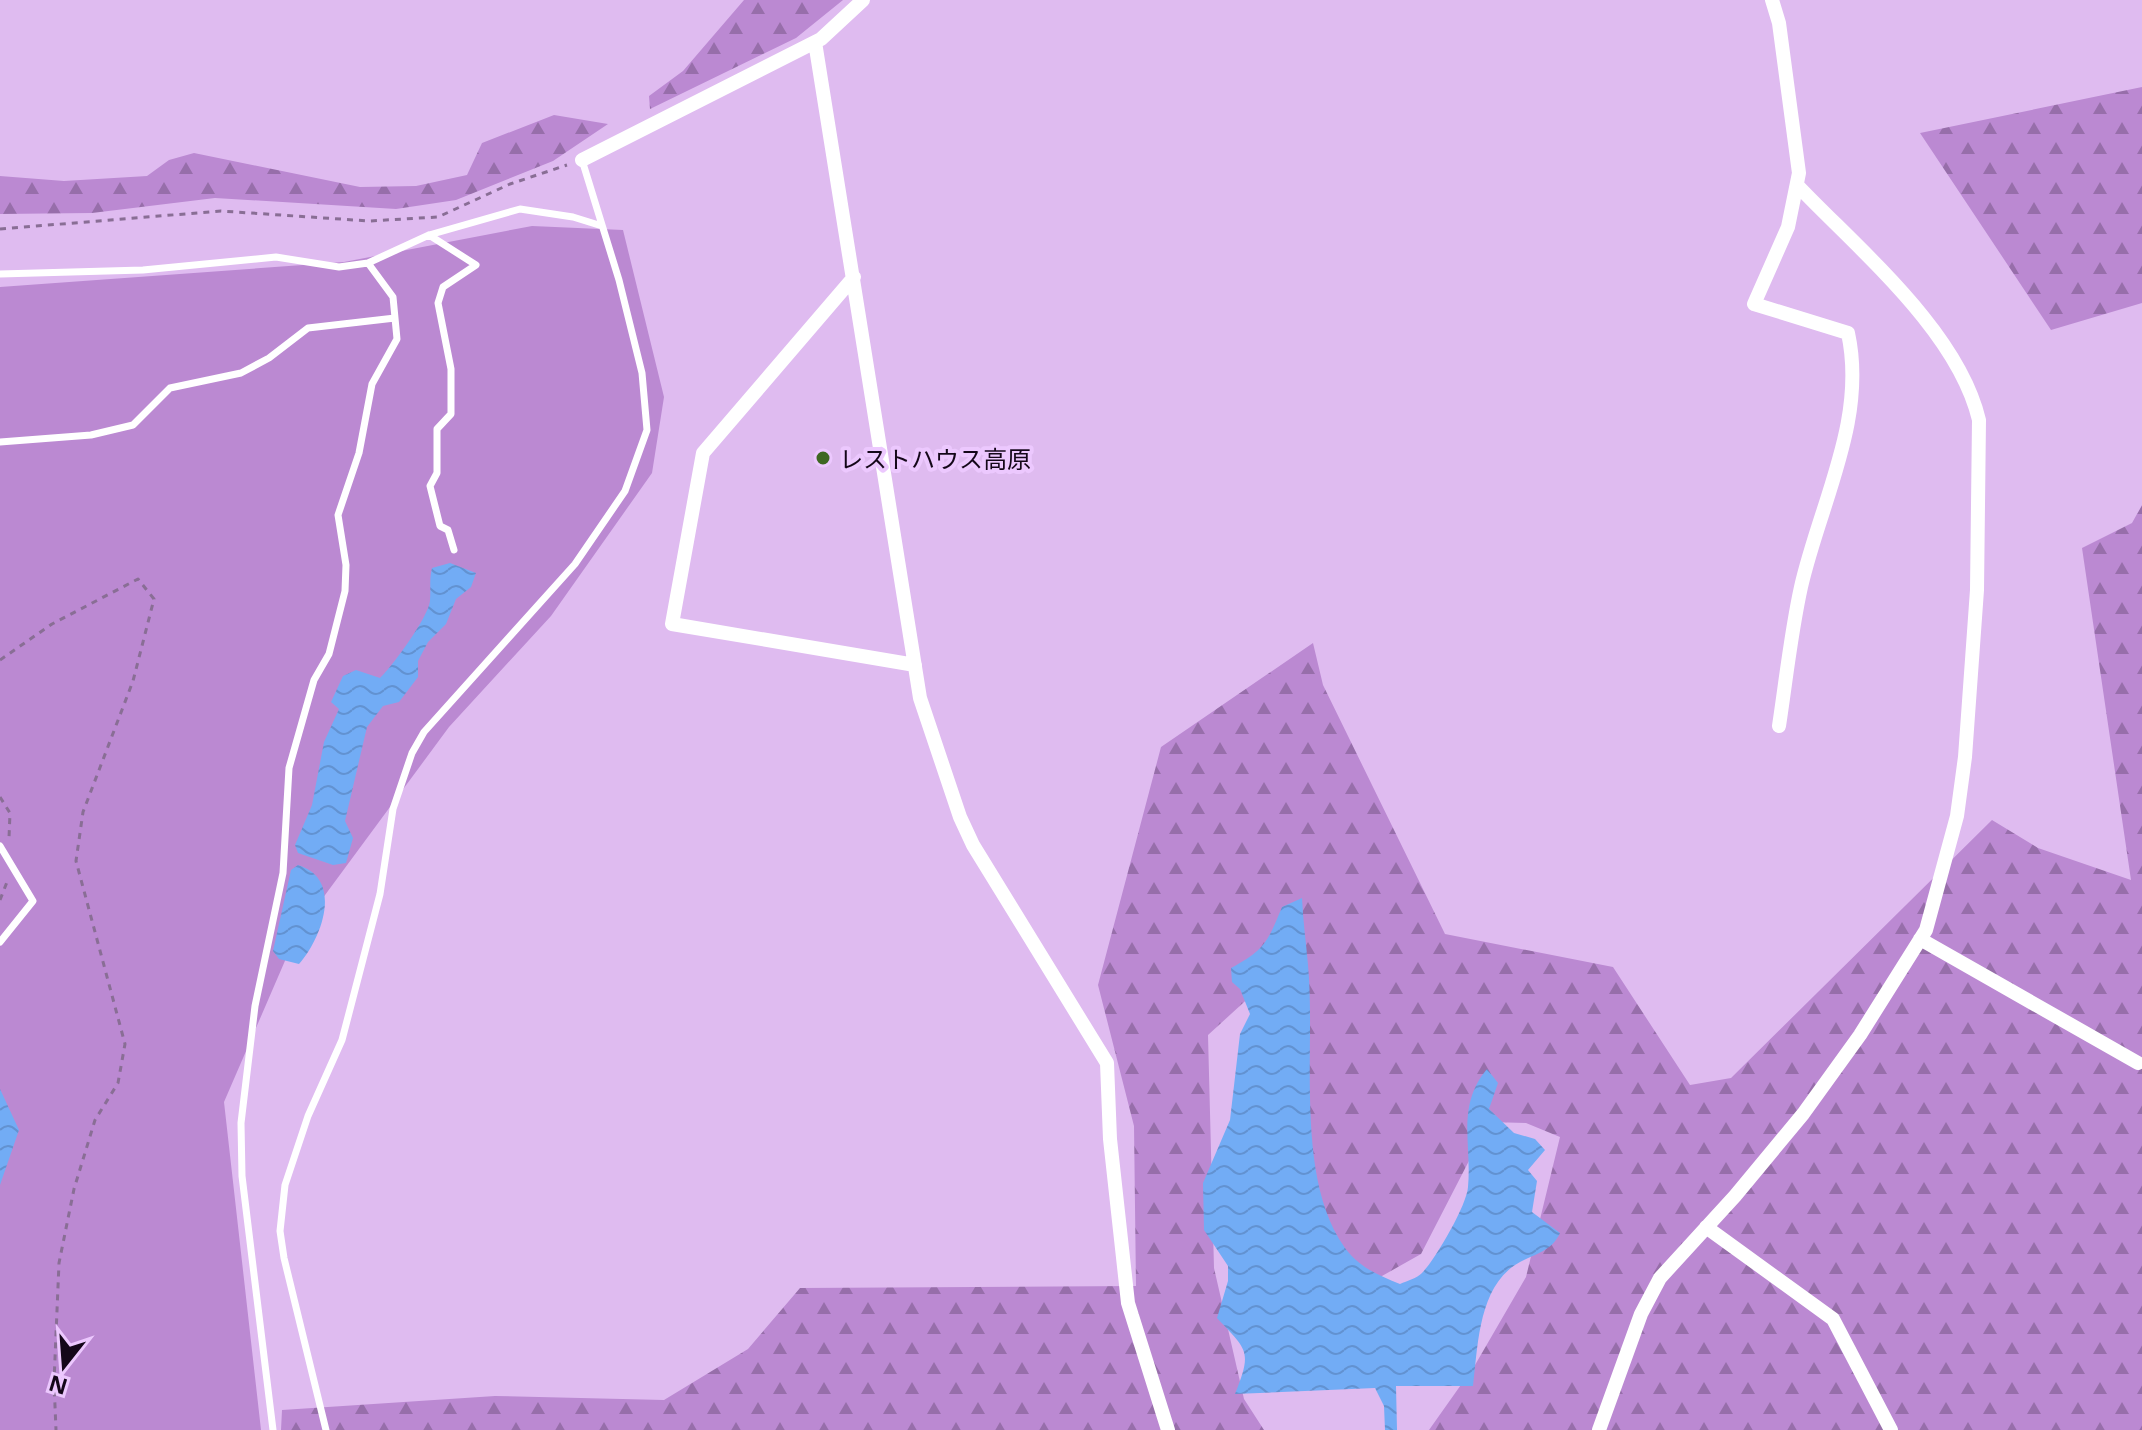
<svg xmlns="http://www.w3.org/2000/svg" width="2142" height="1430" viewBox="0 0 2142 1430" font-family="'Open Sans','Noto Sans JP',sans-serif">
<defs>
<pattern id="forest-firs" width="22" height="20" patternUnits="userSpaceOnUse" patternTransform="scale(2)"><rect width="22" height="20" fill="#bb89d2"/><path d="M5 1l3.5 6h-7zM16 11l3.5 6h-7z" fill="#976eaa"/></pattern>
<pattern id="water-waves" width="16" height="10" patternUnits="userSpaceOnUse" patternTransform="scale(2)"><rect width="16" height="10" fill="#72acf5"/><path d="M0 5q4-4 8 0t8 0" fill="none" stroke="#6292d1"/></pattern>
</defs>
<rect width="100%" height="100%" fill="#dfbbf0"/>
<path fill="#bb89d2" d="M532 226 623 230 664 397 652 473 551 616 449 727 297 933 224 1102 261 1430H0V287L344 262Z"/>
<path fill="url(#forest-firs)" d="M744 0H843L796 38 650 109 649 96 683 71Z
M2142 87V303L2051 330 1920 133Z
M554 115 608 124 553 161 456 200 396 209 215 198 92 213 0 214V176L64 181 147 176 169 160 194 153 360 187 416 186 467 175 482 143Z
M2142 505V1430H1429L1475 1365 1526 1277 1560 1137 1526 1123 1489 1122 1421 1254 1366 1285 1291 1201 1289 961 1208 1035 1214 1268 1244 1399 1264 1430H281L282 1410 495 1396 664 1400 748 1349 800 1288 1136 1286 1134 1126 1098 985 1161 747 1313 643 1323 685 1445 934 1613 967 1690 1085 1731 1078 1992 820 2038 848 2131 880 2082 548 2132 523Z"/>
<path fill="url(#water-waves)" d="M450 563 476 573 471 587 456 599 446 624 428 642 418 661V677L399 702 383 706 367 727 345 821 353 838 346 863 333 865 298 853 295 845 312 805 324 742 339 709 331 702 343 676 356 670 380 678C392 667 430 615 430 600 431 588 429 580 432 568Z
M298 865C344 879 322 938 299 964L279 959 273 951 291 870Z
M1302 898C1303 921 1306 942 1308 965 1316 1048 1294 1177 1345 1248 1360 1268 1378 1275 1400 1284 1407 1281 1417 1278 1422 1273 1435 1260 1467 1205 1468 1187 1472 1144 1456 1106 1487 1069L1498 1083 1489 1109 1514 1133 1535 1139 1545 1150 1528 1170 1537 1181 1532 1212 1560 1233C1551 1253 1532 1254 1515 1265 1478 1290 1478 1347 1473 1386H1396L1397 1430H1385L1384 1406 1375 1388 1235 1394C1252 1351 1248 1351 1217 1318L1228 1281V1266L1204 1230 1203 1183 1230 1120 1240 1034 1250 1014 1240 989 1232 982 1231 968C1265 950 1268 941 1282 907Z
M0 1089 19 1130 0 1185Z"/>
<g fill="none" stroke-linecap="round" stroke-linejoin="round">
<path stroke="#896e95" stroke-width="3" stroke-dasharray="6 6" stroke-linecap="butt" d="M0 229 221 211 369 221 438 217 510 184 567 165
M0 660 52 624 138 579 154 599 133 681 83 812 76 861 125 1044 118 1083 95 1120 74 1189 59 1263 54 1382 56 1430
M0 797 10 813 9 838
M0 900 7 882"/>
<path stroke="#fff" stroke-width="7" d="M429 235 476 265 443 287 438 303 451 369V414L437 429V473L430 486 440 526 448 530 454 550
M0 274 143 270 276 257 339 267 368 263 429 235 520 209 573 217 602 226
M0 442 91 435 133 425 170 388 241 373 269 358 308 328 395 318
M0 846 33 901 0 942
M273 1430 242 1176 241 1123 255 1006 283 873 289 768 314 680 329 654 345 591 346 565 338 515 359 453 372 384 397 339 393 297 368 263
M326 1430 284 1258 280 1231 285 1185 308 1116 342 1040 380 894 393 809 412 753 424 732 575 564 625 491 647 430 642 373 619 280 582 160"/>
<path stroke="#fff" stroke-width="14" d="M1772 0 1779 23 1799 173 1788 227 1754 304 1848 333C1867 420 1820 503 1801 587 1791 632 1786 680 1779 726
M815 42 920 698 960 817 973 845 1107 1063 1110 1139 1128 1303 1168 1430
M582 160 821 39 863 0
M854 277 703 453 672 624 915 665
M1920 939 2138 1063
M1706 1227 1833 1319 1891 1430
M1599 1430 1641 1314 1660 1278 1735 1196 1803 1114 1860 1035 1926 930 1957 816 1965 757 1977 590 1979 420C1958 331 1859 250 1797 185"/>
</g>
<circle fill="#3e6722" stroke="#ecc8fe" stroke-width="3" cx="823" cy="458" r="8"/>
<g text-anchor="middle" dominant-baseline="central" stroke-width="8" stroke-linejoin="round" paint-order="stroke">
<g font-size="24" fill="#140719" stroke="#ecc8fe" text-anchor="start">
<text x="839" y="458">レストハウス高原</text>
</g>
</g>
<g transform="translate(64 1366) rotate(197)" stroke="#ecc8fe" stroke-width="6" paint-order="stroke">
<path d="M0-6L14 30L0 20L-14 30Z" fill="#140719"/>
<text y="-12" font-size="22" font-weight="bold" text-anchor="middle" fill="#140719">N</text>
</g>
</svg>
